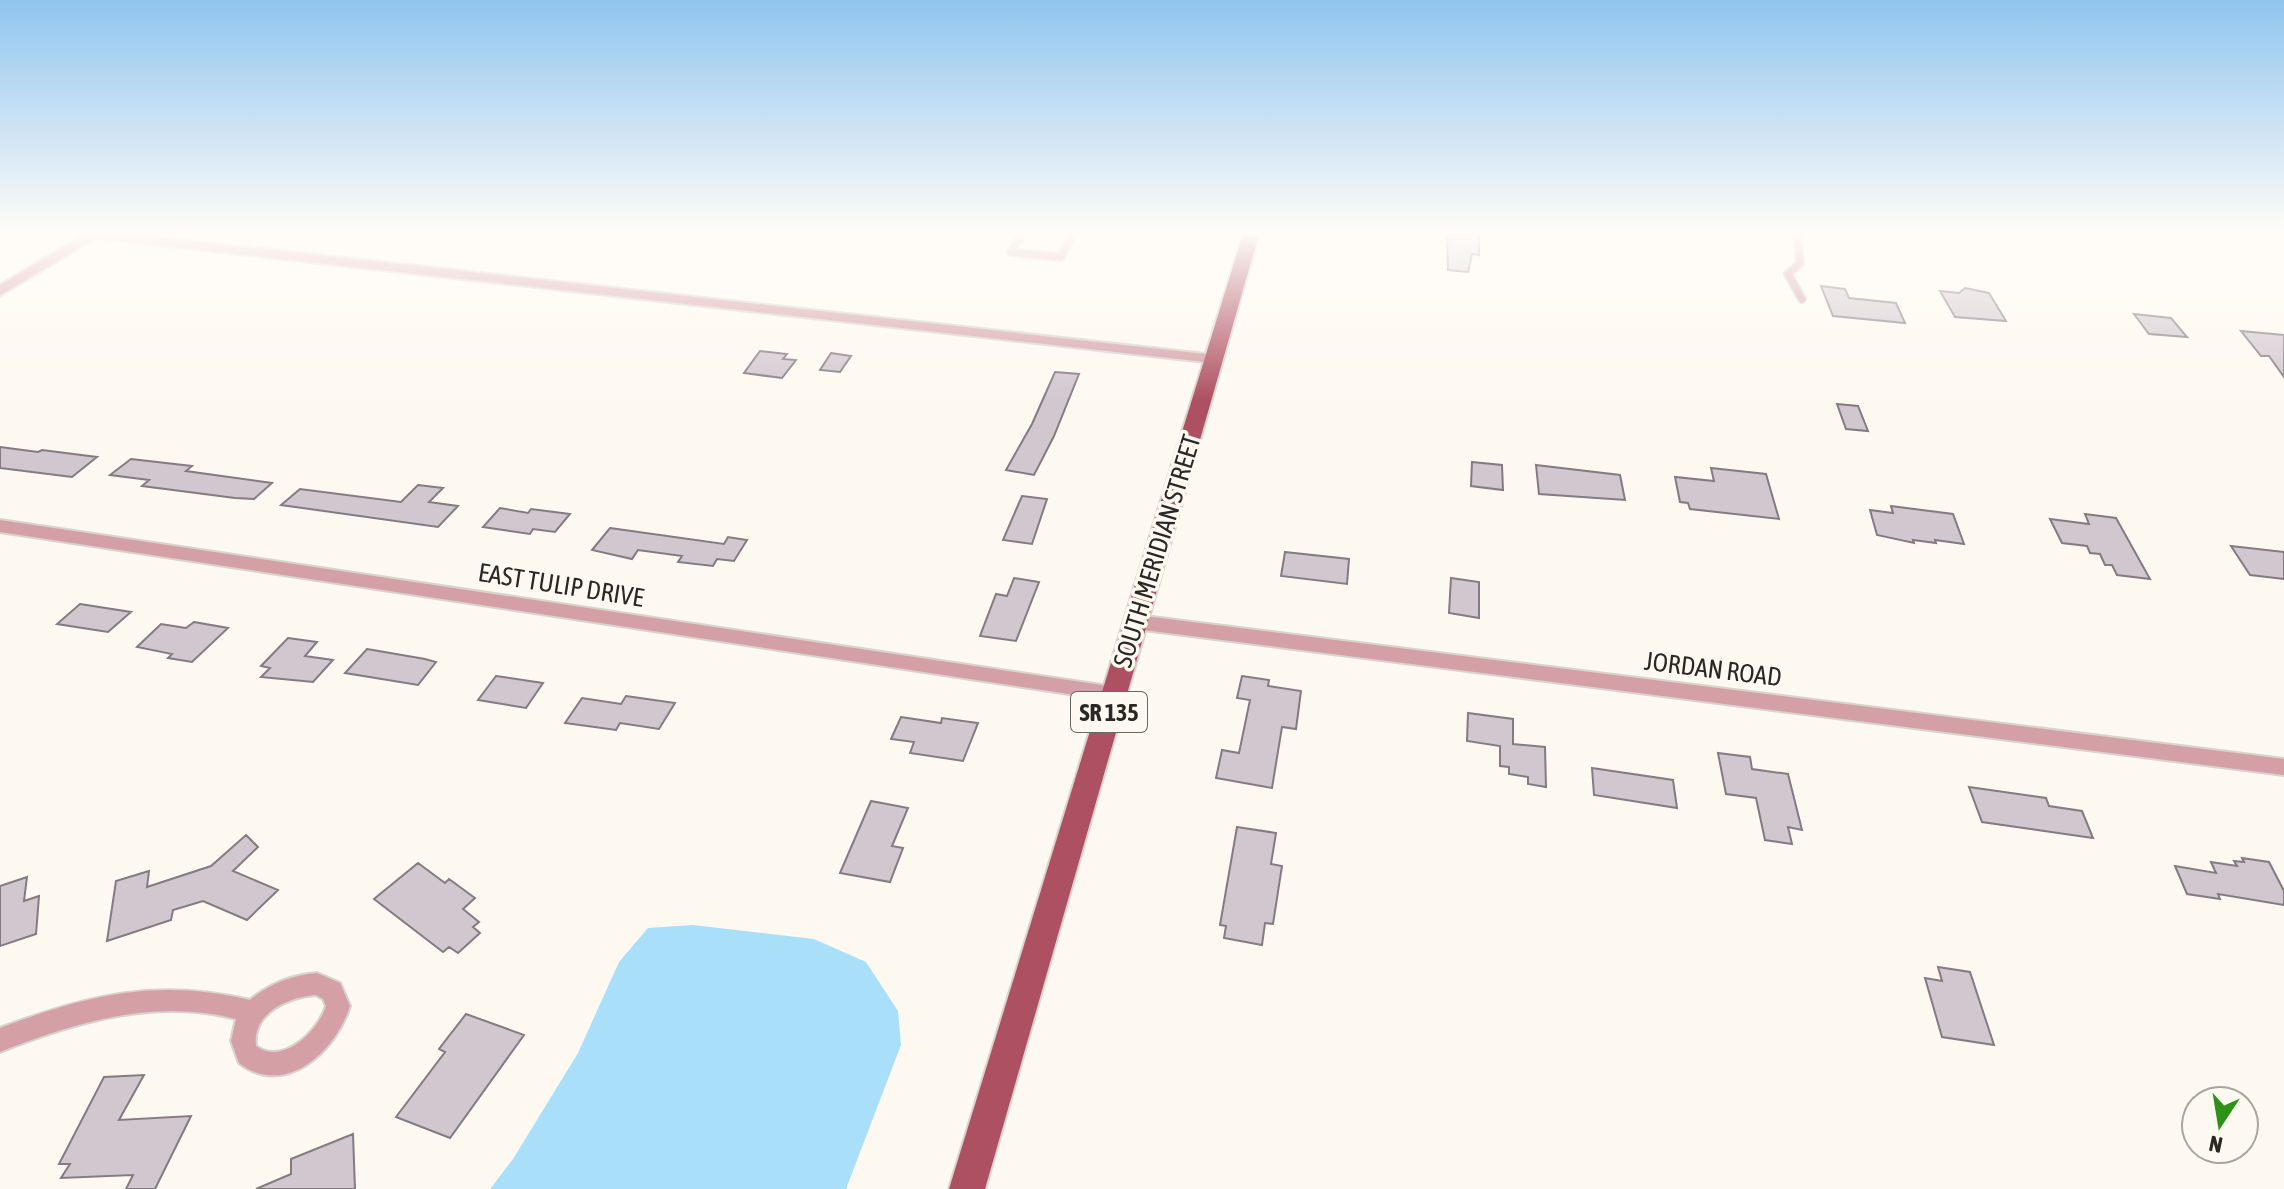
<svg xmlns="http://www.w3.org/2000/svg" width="2284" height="1189" viewBox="0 0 2284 1189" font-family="'Asap Condensed',sans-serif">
<rect width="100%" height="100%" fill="#fef9f0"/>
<path fill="#aadffa" d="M693 925 814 939 866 962 898 1011 901 1045 846 1189H490L513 1159 578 1053 619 962 648 928Z"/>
<path fill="#d1c7cf" stroke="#847b82" stroke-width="2" d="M1447 234H1479V255L1472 254 1468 272 1448 270Z
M1821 286 1845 289 1849 298 1896 303 1905 323 1833 316Z
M1965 288 1989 293 2006 321 1955 317 1940 291 1959 293Z
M2134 314 2171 318 2187 337 2149 334Z
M2241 331 2284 335V377L2269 356H2261Z
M760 351 787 354 783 359 796 360 782 378 744 373Z
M831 353 851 356 840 372 820 370Z
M1055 372 1079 374 1054 436 1034 475 1006 470 1032 424Z
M1837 404 1858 406 1868 431 1846 429Z
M0 447 38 452 42 450 97 457 72 477 0 468Z
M131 459 192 466 186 471 272 483 254 499 235 498 142 486 149 480 110 475Z
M1472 462 1502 465 1503 490 1471 486Z
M1536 465 1620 475 1625 500 1539 494Z
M1711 468 1766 474 1779 519 1690 509 1688 503 1680 502 1675 477 1714 481Z
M418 485 443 488 429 502 458 506 438 527 281 505 300 489 401 502Z
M1022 496 1047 499 1032 544 1003 540Z
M1891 506 1953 514 1964 544 1935 540 1936 543 1913 540 1914 543 1877 535 1870 510 1893 513Z
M500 508 528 513 531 509 570 514 555 532 533 529 530 534 483 527Z
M2085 514 2116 518 2150 579 2117 575 2112 565H2105L2100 554 2090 553 2087 546 2062 543 2050 519 2089 524Z
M610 528 724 544 728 537 747 540 734 561 717 559 713 566 678 562 682 556 638 550 632 559 592 550Z
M2231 546 2284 552V579L2250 575Z
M1285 552 1349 559 1347 584 1281 576Z
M1014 578 1039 582 1016 641 980 636 996 594 1007 596Z
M1451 578 1479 582V618L1449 613Z
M80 604 131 612 108 632 57 624Z
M194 622 228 628 192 662 168 658 172 654 137 647 161 624 186 628Z
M288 638 317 642 305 656 333 660 313 682 261 677 270 668 261 666Z
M367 649 425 659 436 662 418 685 345 673Z
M496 676 543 683 526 708 478 700Z
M1242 676 1269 680 1268 686 1301 691 1296 729 1282 727 1272 788 1216 778 1222 750 1239 753 1250 700 1237 698Z
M626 696 675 703 659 729 620 723 616 730 565 723 582 698 621 704Z
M1468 713 1513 719V744L1545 747 1546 787 1528 784V777L1509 774V767L1500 766V746L1467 741Z
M901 717 941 723 942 718 978 723 963 761 910 753 914 742 891 739Z
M1718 753 1750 757 1752 769 1788 774 1802 830 1788 827 1792 844 1765 840 1756 798 1726 794Z
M1592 768 1673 780 1677 808 1594 795Z
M1969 787 2046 798 2049 806 2082 811 2093 838 1982 822Z
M871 801 908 808 892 846 903 848 890 882 840 873Z
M1237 827 1276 833 1271 864 1282 866 1273 924 1265 923 1262 945 1224 938 1226 926 1220 925Z
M246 835 258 847 233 871 278 890 247 920 203 901 173 910 171 920 107 941 116 881 149 871 147 887 211 866Z
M2242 858 2269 862 2284 891V905L2218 894 2220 899 2187 894 2175 866 2216 873 2211 862 2237 866 2234 861 2244 862Z
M418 863 445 883 449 879 475 898 463 909 479 922 473 927 480 933 458 953 449 947 443 952 374 899Z
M27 877 24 901 39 896 36 934 0 946V886Z
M1938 967 1970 972 1994 1045 1942 1037 1925 978 1942 981Z
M466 1014 524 1035 450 1138 396 1117 445 1052 439 1049Z
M144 1075 119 1120 191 1116 155 1189H126L133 1175 61 1178 70 1164H59L104 1077Z
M353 1134 355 1189H256L291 1174V1159Z"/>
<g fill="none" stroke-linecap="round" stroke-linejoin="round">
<g stroke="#d8d3cb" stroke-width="10">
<path id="lane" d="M1022 234 1011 252 1061 257 1072 234
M1797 234 1800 263 1788 274 1802 299"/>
</g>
<g stroke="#d8d3cb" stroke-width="4">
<path id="street" d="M85 234H131L1214 355 1221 359 1214 363 96 238 0 295V285Z
M0 520 1115 687 1122 689 1125 694 1122 699 1115 701 0 532Z
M1136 615 2284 759V775L1136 629 1127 622Z
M317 973 340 983 350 1006C336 1051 285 1099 239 1063L231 1041 236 1019C156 998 75 1022 0 1052V1028C88 995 156 978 250 1000 269 984 292 975 317 973ZM316 995 323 999 326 1006C318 1031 283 1066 256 1046 252 1013 288 997 316 995Z"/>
</g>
<g stroke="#d8d3cb" stroke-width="4">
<path id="primary" d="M1243 234H1259L985 1189H949Z"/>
</g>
<use href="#lane" stroke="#d59fa6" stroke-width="7"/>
<use href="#street" fill="#d59fa6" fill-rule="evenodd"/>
<use href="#primary" fill="#ad5061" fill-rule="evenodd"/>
</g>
<linearGradient id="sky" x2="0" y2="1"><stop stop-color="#8fc5ef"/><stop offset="0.58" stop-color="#fffcf8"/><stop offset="1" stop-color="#fffcf8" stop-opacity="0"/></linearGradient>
<rect width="2284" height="401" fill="url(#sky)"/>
<g text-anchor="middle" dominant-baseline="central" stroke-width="7" stroke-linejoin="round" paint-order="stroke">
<rect fill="#fef9f0" stroke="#6a6761" stroke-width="2" x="1071" y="692" width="76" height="40" rx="6"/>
<g font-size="24" font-weight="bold" fill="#2a2824">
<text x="1109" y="712">SR 135</text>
</g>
<g font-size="26" fill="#2a2824" stroke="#fef9f0">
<text transform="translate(1157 551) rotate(-73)">SOUTH MERIDIAN STREET</text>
<text transform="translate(561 585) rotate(9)">EAST TULIP DRIVE</text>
<text transform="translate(1713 669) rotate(7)">JORDAN ROAD</text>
</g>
</g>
<g transform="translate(2220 1125) rotate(192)"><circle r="38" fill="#fef9f0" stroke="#a9a59e" stroke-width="2"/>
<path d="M0-6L14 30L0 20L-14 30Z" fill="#2d9318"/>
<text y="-12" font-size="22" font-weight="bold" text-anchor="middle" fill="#2a2824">N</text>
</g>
</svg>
